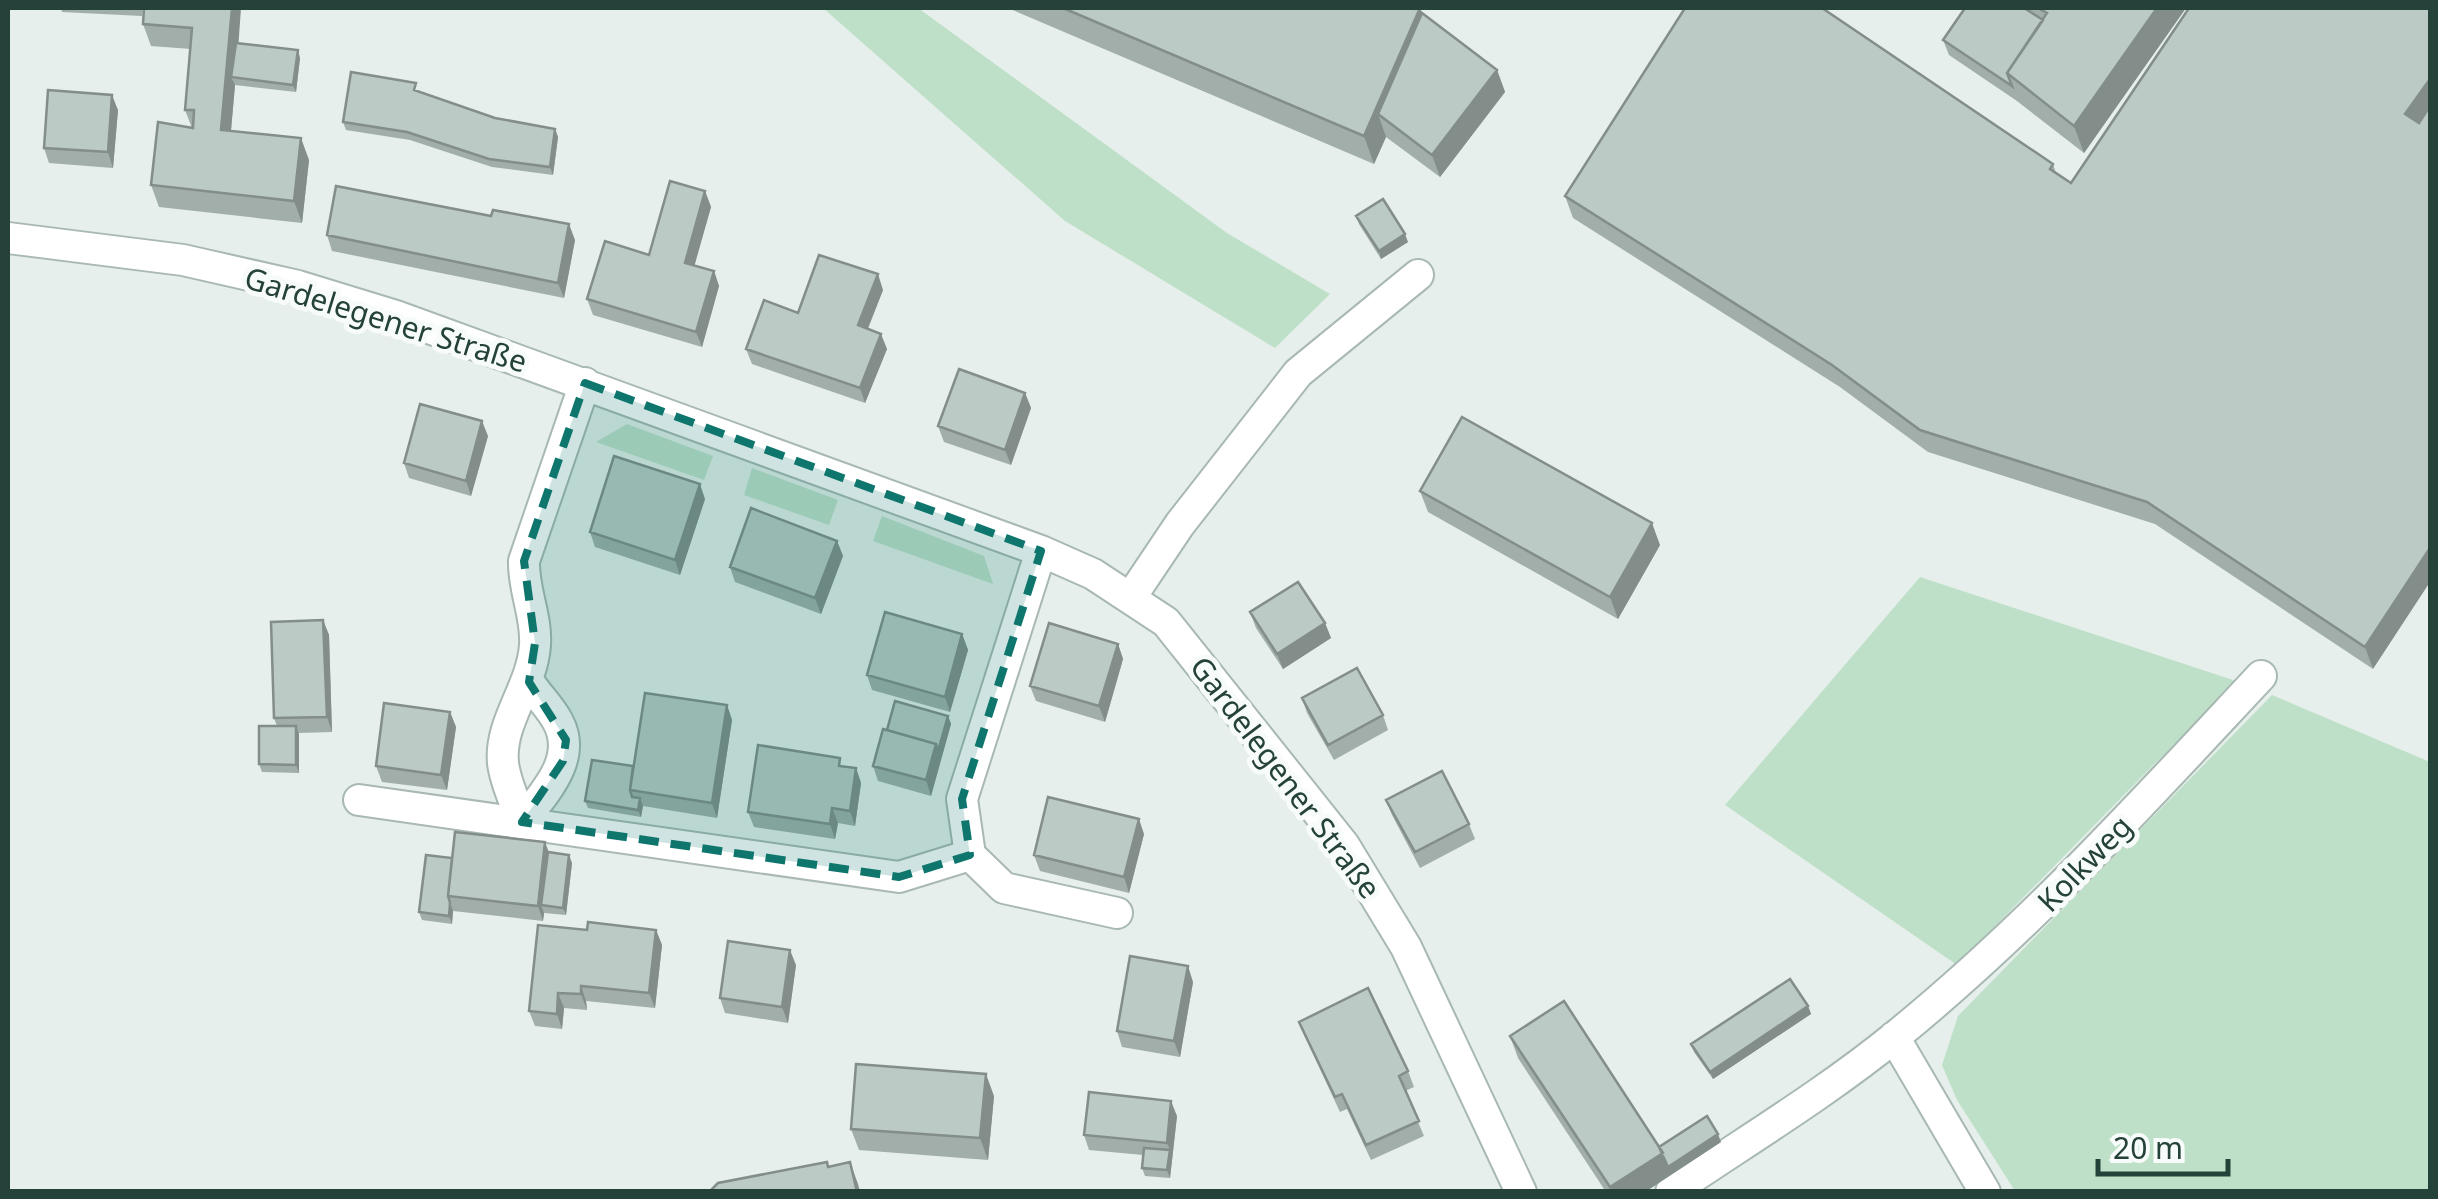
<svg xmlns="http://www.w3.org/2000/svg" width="2438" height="1199" viewBox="0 0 2438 1199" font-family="'Noto Sans',sans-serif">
<rect width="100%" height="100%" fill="#e6efeb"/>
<path fill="#bfe0c8" d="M823 8H918L1227 233 1330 294 1275 348 1065 221Z
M627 424 713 456 704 480 596 442Z
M752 468 838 500 829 525 744 495Z
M882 516 984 556 993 584 873 541Z
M1920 577 2236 681 1957 965 1725 805Z
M2272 695 2430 762V1191H2015L1957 1100 1942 1065 1958 1016Z"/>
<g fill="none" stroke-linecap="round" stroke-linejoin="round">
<g stroke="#a8b8b2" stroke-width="34">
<path id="minor" d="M8 238 183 260 298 286 396 316 1041 551 1093 574 1166 622 1344 845 1406 947 1521 1192
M1131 597 1180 524 1298 373 1418 275
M359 800 899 877 970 855 1004 888 1117 913
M522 822C516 804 505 782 503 763 499 722 532 688 535 645 537 616 523 590 524 561L585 383
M522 822C544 793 578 759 558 722 551 708 538 696 529 682
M970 855 962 799 1041 551
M1894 1037 1985 1192
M1671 1192C1746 1141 1826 1093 1897 1035 2030 927 2144 801 2261 676"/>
</g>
<use href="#minor" stroke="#fff" stroke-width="30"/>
</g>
<path fill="#a1aea9" d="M61 8H143L142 16 62 12Z
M144 8 238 43 300 58 296 92 235 85 231 131 309 160 302 223 159 207 151 185 192 128 185 110 191 49 151 46 143 24Z
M1008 8H1420L1422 13 1497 70 1505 92 1440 177 1386 137 1374 164Z
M1965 8H2186L2084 153 2017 101 1949 55 1943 40Z
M2189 8 2373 669 2155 524 1928 452 1840 387 1573 218 1565 196 2053 164 2056 173 2071 183Z
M418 91 495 118 555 129 558 137 553 175 492 167 410 140 346 130 343 122Z
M118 110 113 168 49 163 44 148Z
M705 191 711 207 694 265 714 271 719 286 702 347 593 315 587 299 649 255Z
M1356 216 1408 242 1381 259 1359 224Z
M327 235 575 240 564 298 332 251Z
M883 290 868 329 887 349 865 403 752 364 746 349 798 313Z
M1025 393 1031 408 1011 465 944 442 938 426Z
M488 436 471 496 409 478 404 463Z
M1420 491 1660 545 1618 619 1428 512Z
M705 499 680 575 595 547 590 532Z
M837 541 843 556 821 614 735 582 730 567Z
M1250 612 1325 623 1331 638 1283 669 1256 628Z
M323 620 329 635 332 732 299 733V773L262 772 259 764 277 726 274 718Z
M962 634 968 650 950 712 872 690 867 675Z
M1118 644 1123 659 1105 722 1036 701 1030 686Z
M1302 698 1383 715 1388 730 1334 760 1307 713Z
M727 705 732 720 717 818 643 806 641 817 588 808 585 801 633 766Z
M450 712 456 727 447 790 382 782 376 766Z
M948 716 951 724 931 796 878 781 873 766 887 730Z
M843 766 856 768 861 783 855 826 838 823 835 839 754 827 748 812Z
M1386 800 1469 824 1475 839 1420 868 1392 815Z
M1144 834 1129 893 1040 871 1034 855Z
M549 852 572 863 566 915 544 913 543 921 453 911 452 924 422 920 419 912 452 858Z
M587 930H656L662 945 655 1008 586 1001 587 1010 564 1008 562 1029 535 1026 529 1011Z
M796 965 788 1023 725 1013 720 998Z
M1193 982 1180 1057 1122 1047 1117 1031Z
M1808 1006 1811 1014 1713 1079 1694 1052 1691 1044Z
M1299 1022 1408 1071 1414 1087 1405 1091 1424 1136 1371 1160 1347 1109 1340 1112 1305 1037Z
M1510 1036 1659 1147 1721 1142 1645 1192H1606L1518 1058Z
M994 1096 988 1160 859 1150 851 1129Z
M1177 1116 1170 1178 1145 1176 1142 1168 1143 1155 1089 1150 1084 1135Z"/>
<path fill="#838d89" d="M232 8H241L236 78 231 77 235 85 229 152 221 130Z
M1420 8 1430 35 1378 114 1386 137 1374 164 1364 136Z
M2157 8H2186L2084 153 2074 126Z
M298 50 300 58 296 92 293 85Z
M1497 70 1505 92 1440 177 1432 155Z
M2430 79V112L2413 136 2405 114Z
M112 95 118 110 113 168 108 152Z
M555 129 558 137 553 175 550 167Z
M301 138 309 160 302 223 294 201Z
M705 191 711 207 691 278 685 263Z
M569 224 575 240 564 298 558 283Z
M1405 234 1408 242 1381 259 1379 251Z
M714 271 719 286 702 347 696 332Z
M878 274 883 290 863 340 858 325Z
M881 334 887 349 865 403 860 388Z
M1025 393 1031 408 1011 465 1005 450Z
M482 421 488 436 471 496 466 481Z
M700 484 705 499 680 575 675 560Z
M1652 523 1660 545 1618 619 1610 597Z
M837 541 843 556 821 614 815 598Z
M2430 548V582L2373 669 2365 647Z
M323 620 329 635 332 732 327 717Z
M1325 623 1331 638 1283 669 1277 654Z
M962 634 968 650 950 712 945 697Z
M1118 644 1123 659 1105 722 1099 706Z
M727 705 732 720 717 818 712 803Z
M450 712 456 727 447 790 441 775Z
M948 716 951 724 931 796 926 780 936 744Z
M296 726 299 734V773L296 765Z
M856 768 861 783 855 826 850 811Z
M640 798 643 806 641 817 638 810Z
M832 808 838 823 835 839 830 824Z
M1139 819 1144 834 1129 893 1124 877Z
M545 842 551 858 541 905 544 913 543 921 538 906Z
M569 855 572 863 566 915 563 908Z
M450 903 453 911 452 924 449 916Z
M656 930 662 945 655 1008 649 993Z
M790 950 796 965 788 1023 782 1007Z
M1188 966 1193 982 1180 1057 1174 1041Z
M581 986 586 1001 587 1010 581 994Z
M558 993 564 1008 562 1029 557 1014Z
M1808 1006 1811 1014 1713 1079 1710 1072Z
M986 1074 994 1096 988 1160 980 1138Z
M1171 1101 1177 1116 1170 1178 1167 1170 1170 1150 1167 1143Z
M1718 1134 1721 1142 1645 1192H1611L1610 1187 1663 1153Z
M850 1162 858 1184 860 1192H857Z"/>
<path fill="#bbcac4" stroke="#838d89" stroke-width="2.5" d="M144 8H232L221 130 301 138 294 201 151 185 158 122 193 128 194 110H185L192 28 143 24Z
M1063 8H1420L1364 136Z
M1685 8H1822L2053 164 2050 169 2071 183 2189 8H2430V79L2405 114 2419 123 2430 106V548L2365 647 2147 502 1920 430 1832 365 1565 196Z
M1965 8H2024L2043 20 2007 73 2012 86 1943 40Z
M2038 8H2157L2074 126 2007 73 2047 13Z
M1422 13 1497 70 1432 155 1378 114Z
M236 43 298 50 293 85 231 77Z
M351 72 416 83 414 90 495 118 555 129 550 167 489 159 407 132 343 122Z
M48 90 112 95 108 152 44 148Z
M670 181 705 191 685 263 714 271 696 332 587 299 605 241 649 255Z
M336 186 491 216 493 210 569 224 558 283 327 235Z
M1383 199 1405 234 1379 251 1356 216Z
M819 255 878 274 858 325 881 334 860 388 746 349 764 300 798 313Z
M959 369 1025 393 1005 450 938 426Z
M420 404 482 421 466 481 404 463Z
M1462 417 1652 523 1610 597 1420 491Z
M614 456 700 484 675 560 590 532Z
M751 508 837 541 815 598 730 567Z
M1298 582 1325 623 1277 654 1250 612Z
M885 612 962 634 945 697 867 675Z
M323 620 327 717 274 718 271 622Z
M1049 623 1118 644 1099 706 1030 686Z
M1357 668 1383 715 1328 745 1302 698Z
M645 693 727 705 712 803 630 790Z
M895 701 948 716 938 751 936 744 887 730Z
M384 703 450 712 441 775 376 766Z
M259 726H296V765L259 764Z
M883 729 936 744 926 780 873 766Z
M758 745 840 758 839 766 856 768 850 811 832 808 830 824 748 812Z
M592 760 633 766 630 790 632 797 640 798 638 810 585 801Z
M1442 771 1469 824 1415 852 1386 800Z
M1048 797 1139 819 1124 877 1034 855Z
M455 832 545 842 538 906 448 896Z
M548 852 569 855 563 908 541 905Z
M426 855 452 858 448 896 450 903 449 916 419 912Z
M588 922 656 930 649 993 581 986V994L558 993 557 1014 529 1011 538 925 587 930Z
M728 941 790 950 782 1007 720 998Z
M1130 956 1188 966 1174 1041 1117 1031Z
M1790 979 1808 1006 1710 1072 1691 1044Z
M1368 988 1408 1071 1399 1076 1419 1121 1366 1145 1342 1094 1335 1097 1299 1022Z
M1564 1001 1663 1153 1610 1187 1510 1036Z
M856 1064 986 1074 980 1138 851 1129Z
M1089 1092 1171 1101 1167 1143 1084 1135Z
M1707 1116 1718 1134 1668 1167 1659 1147Z
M1144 1148 1170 1150 1167 1170 1142 1168Z
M827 1162 828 1167 850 1162 857 1192H709L718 1183Z"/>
<path fill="#0f766e" fill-opacity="0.2" stroke="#0f766e" stroke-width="8" stroke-dasharray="20 12" stroke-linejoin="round" d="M585 383 1041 551 962 799 970 855 899 877 522 822 563 761 566 740 529 682 535 643 524 561Z"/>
<g text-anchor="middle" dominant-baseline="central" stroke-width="10" stroke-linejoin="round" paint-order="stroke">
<g font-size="30" fill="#24423a" stroke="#f7fbf9">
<text transform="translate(386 319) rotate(17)">Gardelegener Straße</text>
<text transform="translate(1286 777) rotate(53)">Gardelegener Straße</text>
<text transform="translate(2084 863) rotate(-46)">Kolkweg</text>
</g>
</g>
<rect width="2438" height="1199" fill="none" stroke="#24423a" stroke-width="20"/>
<path d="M2098 1159v15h130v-15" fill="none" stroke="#24423a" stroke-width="5"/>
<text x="2113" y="1159" font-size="30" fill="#24423a" stroke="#f7fbf9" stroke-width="8" paint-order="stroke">20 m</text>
</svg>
